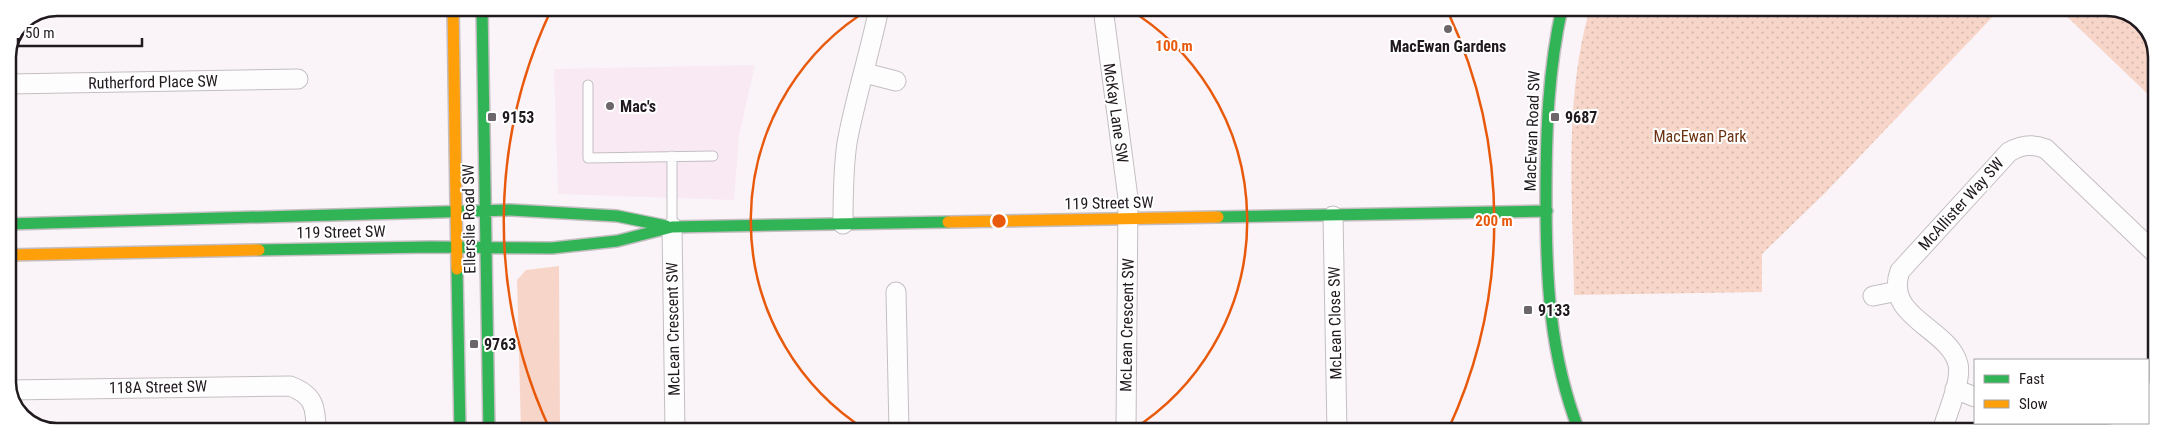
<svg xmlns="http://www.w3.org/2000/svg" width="2164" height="439" viewBox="0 0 2164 439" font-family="'Roboto Condensed',sans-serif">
<defs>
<pattern id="park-dots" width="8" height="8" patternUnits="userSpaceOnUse" patternTransform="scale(1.25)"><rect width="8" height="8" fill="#f7d6c9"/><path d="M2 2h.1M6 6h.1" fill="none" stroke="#d3b7ac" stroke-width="1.8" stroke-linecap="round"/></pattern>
</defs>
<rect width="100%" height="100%" fill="#faf4f8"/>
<path fill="#f8e9f2" d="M755 65 739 135 734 200 558 194 554 69Z"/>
<path fill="#f7d6c9" d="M559 266 560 431H521L517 280 526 270Z"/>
<path fill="url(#park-dots)" d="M1590 8H2001L1826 192 1762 254V292L1574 295C1573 200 1563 101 1590 8Z
M2058 8H2116L2142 22 2156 51V102Z"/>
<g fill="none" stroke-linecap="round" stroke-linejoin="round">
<g stroke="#c4bec2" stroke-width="11">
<path id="lane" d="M588 85V158L713 156
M672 225V156"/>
</g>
<g stroke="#c4bec2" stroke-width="21">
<path id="street" d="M1103 8 1128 198 1126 431
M865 73 896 81
M8 84 298 79
M1333 216 1337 431
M843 224C843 197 843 170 847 143 855 98 870 53 879 8
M672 227 675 431
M896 292 899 431
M1873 296 1898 291
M1955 389 1975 397
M8 390 290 386C314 395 316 407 316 431
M1942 431C1947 413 1962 381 1958 364 1949 328 1883 317 1900 271L2009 152C2021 145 2032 143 2046 149L2156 254"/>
</g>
<g stroke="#c4bec2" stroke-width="14">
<path id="fast" d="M482 8 489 431
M1562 8C1548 71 1546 133 1546 196 1546 279 1549 353 1579 431
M1218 217 1547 211
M8 224 511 210 617 216 666 226
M259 250 430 247 552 248 617 241 672 227 948 222
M457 269 460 431"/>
</g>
<g stroke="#c4bec2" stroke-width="14">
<path id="slow" d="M453 8 457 269
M948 222 1218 217
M8 255 259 250"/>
</g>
<use href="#lane" stroke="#fefdfe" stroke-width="9"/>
<use href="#street" stroke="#fefdfe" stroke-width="19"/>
<use href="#fast" stroke="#30b455" stroke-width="11"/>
<use href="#slow" stroke="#ff9f0a" stroke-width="11"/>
</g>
<g fill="none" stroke="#e8590c" stroke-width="2.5">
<path d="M866 430A248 248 0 0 1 871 8M1127 8A248 248 0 0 1 1132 430"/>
<path d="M550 430A495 495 0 0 1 552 8M1448 12A495 495 0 0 1 1448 430"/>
</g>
<g fill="#6c666a" stroke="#fff" stroke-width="2">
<circle cx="1448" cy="29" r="5"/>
<circle cx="610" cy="106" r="5"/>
<rect x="487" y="112" width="10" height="10" rx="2.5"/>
<rect x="1550" y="112" width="10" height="10" rx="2.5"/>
<rect x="1523" y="305" width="10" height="10" rx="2.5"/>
<rect x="469" y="339" width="10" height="10" rx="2.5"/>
</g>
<g text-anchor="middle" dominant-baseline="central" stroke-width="4" stroke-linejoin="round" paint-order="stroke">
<g font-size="16" font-weight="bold" fill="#20191e" stroke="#fff" text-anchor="start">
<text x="1448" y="46" text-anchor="middle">MacEwan Gardens</text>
<text x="620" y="106">Mac's</text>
<text x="502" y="117">9153</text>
<text x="1565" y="117">9687</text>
<text x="1538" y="310">9133</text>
<text x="484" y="344">9763</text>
</g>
<g font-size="16" fill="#20191e" stroke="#fff">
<text transform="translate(153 82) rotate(-1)">Rutherford Place SW</text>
<text transform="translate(1116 113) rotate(82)">McKay Lane SW</text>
<text transform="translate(1532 131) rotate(-88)">MacEwan Road SW</text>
<text transform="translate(1109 203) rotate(-1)">119 Street SW</text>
<text transform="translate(1961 204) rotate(-48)">McAllister Way SW</text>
<text transform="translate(469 219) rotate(-91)">Ellerslie Road SW</text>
<text transform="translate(341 232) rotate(-1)">119 Street SW</text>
<text transform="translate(1335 323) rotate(-91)">McLean Close SW</text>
<text transform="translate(1127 325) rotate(-89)">McLean Crescent SW</text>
<text transform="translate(673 329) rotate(-91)">McLean Crescent SW</text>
<text transform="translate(158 387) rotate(-1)">118A Street SW</text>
</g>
<g font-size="16" fill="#6c3312" stroke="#fff">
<text x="1700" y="136">MacEwan Park</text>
</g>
</g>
<path d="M0 0H2164V439H0ZM57 16H2107A41 41 0 0 1 2148 57V382A41 41 0 0 1 2107 423H57A41 41 0 0 1 16 382V57A41 41 0 0 1 57 16Z" fill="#fff" fill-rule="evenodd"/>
<path fill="none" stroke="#20191e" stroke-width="2.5" d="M57 16H2107A41 41 0 0 1 2148 57V382A41 41 0 0 1 2107 423H57A41 41 0 0 1 16 382V57A41 41 0 0 1 57 16Z"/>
<circle cx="999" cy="221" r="8" fill="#e8590c" stroke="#fff" stroke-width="2.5"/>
<g font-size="15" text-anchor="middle" font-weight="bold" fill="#e8590c" stroke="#fff" stroke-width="4" stroke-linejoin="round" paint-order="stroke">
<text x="1174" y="51">100 m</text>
<text x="1494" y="226">200 m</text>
</g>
<rect x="1974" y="359" width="175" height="65" fill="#ffffff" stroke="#a6a3a5"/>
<rect x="1984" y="375" width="25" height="8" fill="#30b455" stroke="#a6a3a5"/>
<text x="2019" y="384" font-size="15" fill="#20191e">Fast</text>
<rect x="1984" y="400" width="25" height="8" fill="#ff9f0a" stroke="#a6a3a5"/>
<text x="2019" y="409" font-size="15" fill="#20191e">Slow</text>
<path d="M18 38v8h124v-8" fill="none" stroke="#20191e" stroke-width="2.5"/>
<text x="25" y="38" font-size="15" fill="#20191e" stroke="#ffffff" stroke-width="4" paint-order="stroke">50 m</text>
</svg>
